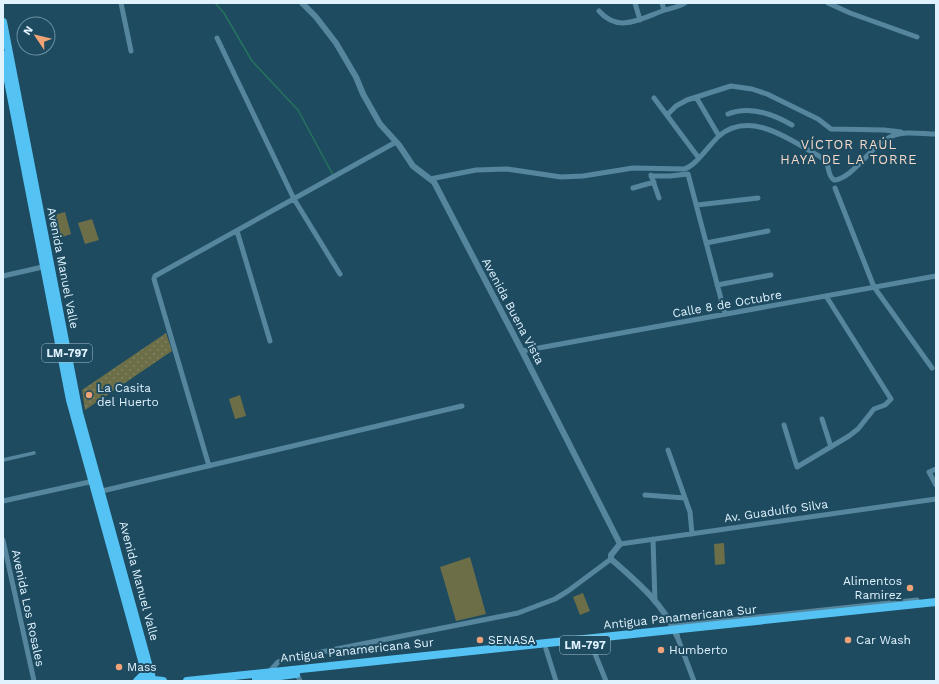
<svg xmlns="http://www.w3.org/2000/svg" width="939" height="684" viewBox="0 0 939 684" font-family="'Work Sans',sans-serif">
<defs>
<pattern id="park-dots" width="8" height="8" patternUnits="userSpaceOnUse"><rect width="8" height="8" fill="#6c6e47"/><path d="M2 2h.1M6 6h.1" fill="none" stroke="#818362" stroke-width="1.8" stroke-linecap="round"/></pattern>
</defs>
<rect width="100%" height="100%" fill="#1e4b60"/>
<path fill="url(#park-dots)" d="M166 333 172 351 85 410 82 390Z"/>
<path fill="#6c6e47" d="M65 212 71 234 57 239 51 216Z
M92 219 99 240 85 244 78 223Z
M240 395 246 416 235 419 229 399Z
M724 543 725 564 715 565 714 544Z
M470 557 486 614 456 621 440 567Z
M583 593 590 611 580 615 573 597Z"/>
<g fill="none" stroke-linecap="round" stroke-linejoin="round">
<path stroke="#25745e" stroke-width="1.5" d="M215 3 224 13 252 61 298 110 333 175"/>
<path stroke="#55869e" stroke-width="3.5" d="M3 460 34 453"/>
<path stroke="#55869e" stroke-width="5" d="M121 3 131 51
M635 3 640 20
M662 3 664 10
M828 3 850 13 917 37
M599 11C619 34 642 18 665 10 671 8 679 7 685 3
M217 38 294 199 340 274
M696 97 719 136
M654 98 698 157
M728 114C750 105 773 114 792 125
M667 115 676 106 687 100 731 86 752 89 767 94 818 119 831 129 884 130 901 132
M651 175 659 198
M651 176H670L688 174 725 314
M430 179 476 170 507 169 561 177 583 176 633 168 684 169C696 166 709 145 719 136 746 113 780 133 805 148 811 152 822 156 826 162 830 168 827 175 834 180 853 179 871 145 890 137 904 130 921 134 936 134
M633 188 654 182
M835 188 874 287 932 368
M697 205 758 198
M237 231 270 341
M706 243 768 231
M3 276 47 266
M717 285 771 275
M522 351 936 276
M822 419 831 447
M784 425 797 467 849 436 858 429 874 409 885 405 891 399 826 296
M668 450 690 512 692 534
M209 466 154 279 155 276 396 142
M936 469 929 472 936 485
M102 491 462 406
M645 495 685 498
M3 501 94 481
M653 539 655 602
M3 540 34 681
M620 544 936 499
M673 626 917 600
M677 636 694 681
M591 644 606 681
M546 649 556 681
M270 671 278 662 286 659 518 613 555 599 568 591 611 559
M297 674 300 681"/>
<path stroke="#55869e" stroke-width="6" d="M302 3 316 17 336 43 356 77 363 94 380 124 399 145 413 166 434 182 522 351 620 544 611 555V559C636 581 664 604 677 636"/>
<path stroke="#54c3f4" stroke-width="8" d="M3 22 79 413 152 678
M3 55 70 400 146 675
M256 679 296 674
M154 680 163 681
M137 681 142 676H150
M187 681 936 602"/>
</g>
<g fill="#efa377" stroke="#1e4b60" stroke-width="1.5">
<circle cx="89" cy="395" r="4"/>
<circle cx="910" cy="588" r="4"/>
<circle cx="480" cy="640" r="4"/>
<circle cx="848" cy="640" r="4"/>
<circle cx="661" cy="650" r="4"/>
<circle cx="119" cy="667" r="4"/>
</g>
<g text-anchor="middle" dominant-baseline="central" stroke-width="4" stroke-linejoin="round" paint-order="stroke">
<g fill="#1e4b60" stroke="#a5c0ce" stroke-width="1">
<rect x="42" y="344" width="50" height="18" rx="3"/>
<rect x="560" y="636" width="50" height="18" rx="3"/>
</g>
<g font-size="11" font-weight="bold" fill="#dff2fd">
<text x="67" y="353">LM-797</text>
<text x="585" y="645">LM-797</text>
</g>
<g font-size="12" fill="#dff2fd" stroke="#1e4b60">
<text transform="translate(63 268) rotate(79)">Avenida Manuel Valle</text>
<text transform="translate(727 304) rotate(-10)">Calle 8 de Octubre</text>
<text transform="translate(513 311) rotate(62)">Avenida Buena Vista</text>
<text transform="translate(776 511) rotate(-8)">Av. Guadulfo Silva</text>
<text transform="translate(139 581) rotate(75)">Avenida Manuel Valle</text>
<text transform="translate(28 608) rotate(78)">Avenida Los Rosales</text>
<text transform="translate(680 617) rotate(-6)">Antigua Panamericana Sur</text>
<text transform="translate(357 650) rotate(-6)">Antigua Panamericana Sur</text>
</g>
<g font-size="12" fill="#dff2fd" stroke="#1e4b60" text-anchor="start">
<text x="97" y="388">La Casita<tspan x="97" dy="14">del Huerto</tspan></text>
<text x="902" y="581" text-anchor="end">Alimentos<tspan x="902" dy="14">Ramirez</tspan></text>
<text x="488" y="640">SENASA</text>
<text x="856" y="640">Car Wash</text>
<text x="669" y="650">Humberto</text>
<text x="127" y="667">Mass</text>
</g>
<g font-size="13" letter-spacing="1" fill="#f6d9c8" stroke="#1e4b60">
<text x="849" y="144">VÍCTOR RAÚL<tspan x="849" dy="15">HAYA DE LA TORRE</tspan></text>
</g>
</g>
<rect width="939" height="684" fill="none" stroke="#dff2fd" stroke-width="8"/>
<g transform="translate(36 36) rotate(305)"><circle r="19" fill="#1e4b60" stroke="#6b8e9f"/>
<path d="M0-3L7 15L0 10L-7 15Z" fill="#efa377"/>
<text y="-6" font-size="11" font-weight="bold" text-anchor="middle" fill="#dff2fd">N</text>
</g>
</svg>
